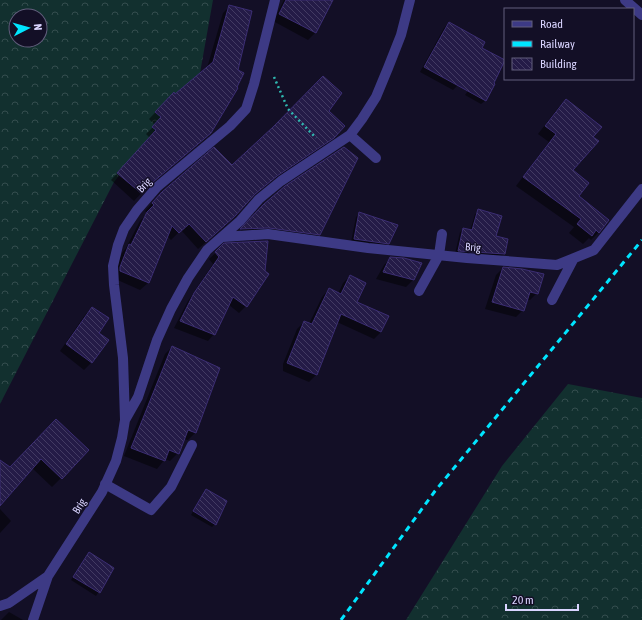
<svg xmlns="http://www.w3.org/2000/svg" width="642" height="620" viewBox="0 0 642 620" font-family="'Asap Condensed',sans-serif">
<defs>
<pattern id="forest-crowns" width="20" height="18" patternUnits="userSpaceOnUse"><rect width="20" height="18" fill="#12302f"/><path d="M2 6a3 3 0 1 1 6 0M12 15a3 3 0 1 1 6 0" fill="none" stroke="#344d4e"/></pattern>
<pattern id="building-back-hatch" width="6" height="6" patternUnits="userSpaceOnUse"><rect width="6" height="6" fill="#241b47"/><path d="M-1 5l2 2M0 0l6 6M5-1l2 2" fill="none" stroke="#433b63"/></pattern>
</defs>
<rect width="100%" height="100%" fill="#130f26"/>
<path fill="url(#forest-crowns)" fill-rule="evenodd" d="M0 0H213L200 73 114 182 0 404ZM16 16H40V40H16Z
M568 384 642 398V620H406L502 466Z"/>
<path fill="#0007" d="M284 0H332L315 33 308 40 273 21Z
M230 6 211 132 148 186 134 201 111 180 150 138 146 134 155 125 149 119 174 93 175 95 207 68 223 13Z
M449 23 480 41 458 85 453 90 420 72 444 28Z
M476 80 494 84 485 101 481 104 465 95Z
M566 100 592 137 571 171 577 196 599 232 591 240 589 238 583 244 569 233 574 227 516 186 549 142 538 134 558 108Z
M328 111 333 137 325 145 268 183 250 198 227 224 198 249 181 230 171 240 167 236 148 283 140 290 113 278V275L122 253 126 248 140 221 148 213 145 211 162 192 232 166Z
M264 204 319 234 313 240 238 234Z
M479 211 495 237 504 254 501 257 455 254 460 232 464 229 470 231 475 214Z
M359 214 388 243 385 246 351 242 356 217Z
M225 244 246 306 239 313 229 305 214 334 208 341 174 328 188 301 213 264 209 259Z
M391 258 421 264 413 280 406 287 376 279 384 265Z
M503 268 537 293 530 300 526 299 523 310 516 317 485 309 496 275Z
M350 276 356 302 388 317 381 332 374 339 337 322 316 375 309 382 283 371V364L297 329 304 322 309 324 322 297 329 289 338 294 343 283Z
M92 308 97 333 108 340 91 363 84 370 60 351 85 315Z
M172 347 218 369 195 433 188 440 184 439 178 453 170 461 165 459 157 469 124 456 165 354Z
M47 429 61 478 52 487 32 468 0 490V478Z
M206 490 215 524 212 527 191 515 203 494Z
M0 509 11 521 0 533Z
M89 553 113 569 96 596 71 580Z
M9 612 23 620H1Z"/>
<path fill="url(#building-back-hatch)" stroke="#3b2d73" d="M286 0H333L316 33 279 14Z
M229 5 252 11 238 70 244 73 237 87 238 88 211 133 153 182 142 194 117 173 156 130 152 127 161 117 155 112 174 92 175 94 213 62Z
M449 22 485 42 482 48 505 60 494 83 495 84 486 101 424 67Z
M323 76 342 93 329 111 345 126 334 138 277 176 255 194 235 216 206 242 189 224 179 233 172 226 149 283 120 271V267L129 244 131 245 147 212 154 205 152 203 162 192 214 147 232 165 273 127Z
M566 99 602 127 593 137 599 141 573 170 589 183 579 196 609 220 599 233 596 230 592 236 577 224 581 219 523 177 556 134 545 126Z
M344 147 358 158 320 235 269 228 240 229 264 204 285 186Z
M478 209 502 216 496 236 508 239 505 254 458 251 463 228 472 230Z
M359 212 398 225 389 244 354 239Z
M268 241 265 271 269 274 247 307 233 297 215 335 180 321 194 293 219 257 215 252 224 243Z
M390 257 404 258 422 263 414 280 383 272Z
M503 267 522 269 544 274 538 294 530 292 524 311 492 302Z
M350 275 366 283 357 302 389 316 381 332 341 314 317 375 287 363 304 321 312 324 329 288 341 294Z
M92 307 109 318 99 333 109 340 92 363 66 344Z
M172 346 220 368 196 433 188 430 179 454 169 450 165 461 131 448Z
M56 419 89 450 62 479 41 459 0 506V460L10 467Z
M206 489 227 501 216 525 193 511Z
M89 552 114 568 100 593 73 577Z"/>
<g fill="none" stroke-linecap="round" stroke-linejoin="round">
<path stroke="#2fb8b0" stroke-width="2.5" stroke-dasharray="2 3" stroke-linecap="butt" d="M274 77 288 109 316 138"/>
<path stroke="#3d3a85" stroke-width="10" d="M625 0 642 15
M350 135 376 158
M223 237 268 234 368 248 467 258 557 265 594 250 642 189
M419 291 439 255 442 234
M552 300 574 258
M125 420 138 397 157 340 171 309 188 278 207 250 240 221 259 199 281 181 350 135 362 119 376 97 388 68 401 35 410 0
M105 484 151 510 171 487 192 445
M0 606 9 603 48 576
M33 620 48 576 102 492 116 461 122 438 125 420 123 358 114 285 113 266 118 245 124 229 137 210 157 187 230 126 246 109 254 84 275 0"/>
<path stroke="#00e5ff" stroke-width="3" stroke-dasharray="6 5" stroke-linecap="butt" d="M341 620 435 491 642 240"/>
</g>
<g text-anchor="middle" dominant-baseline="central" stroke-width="3" stroke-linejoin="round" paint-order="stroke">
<g font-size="11" fill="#d9d4ff" stroke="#130f26">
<text transform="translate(144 185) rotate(-47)">Brig</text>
<text transform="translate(473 247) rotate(5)">Brig</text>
<text transform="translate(79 506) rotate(-58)">Brig</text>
</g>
</g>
<rect x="504" y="8" width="130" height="72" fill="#130f26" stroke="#625e7d"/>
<rect x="512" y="21" width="20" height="6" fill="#3d3a85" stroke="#625e7d"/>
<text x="540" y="28" font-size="12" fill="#d9d4ff">Road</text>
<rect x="512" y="41" width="20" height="6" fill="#00e5ff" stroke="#625e7d"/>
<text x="540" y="48" font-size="12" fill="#d9d4ff">Railway</text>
<rect x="512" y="58" width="20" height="12" fill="url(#building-back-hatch)" stroke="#625e7d"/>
<text x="540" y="68" font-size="12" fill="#d9d4ff">Building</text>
<g transform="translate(28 28) rotate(84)"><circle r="19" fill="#130f26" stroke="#625e7d"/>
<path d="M0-3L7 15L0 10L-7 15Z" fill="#00e5ff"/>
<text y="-6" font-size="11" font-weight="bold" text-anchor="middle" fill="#d9d4ff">N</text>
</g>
<path d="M506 604v6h72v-6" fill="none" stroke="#d9d4ff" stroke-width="2"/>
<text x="512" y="604" font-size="12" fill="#d9d4ff" stroke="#130f26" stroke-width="3" paint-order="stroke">20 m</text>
</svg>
